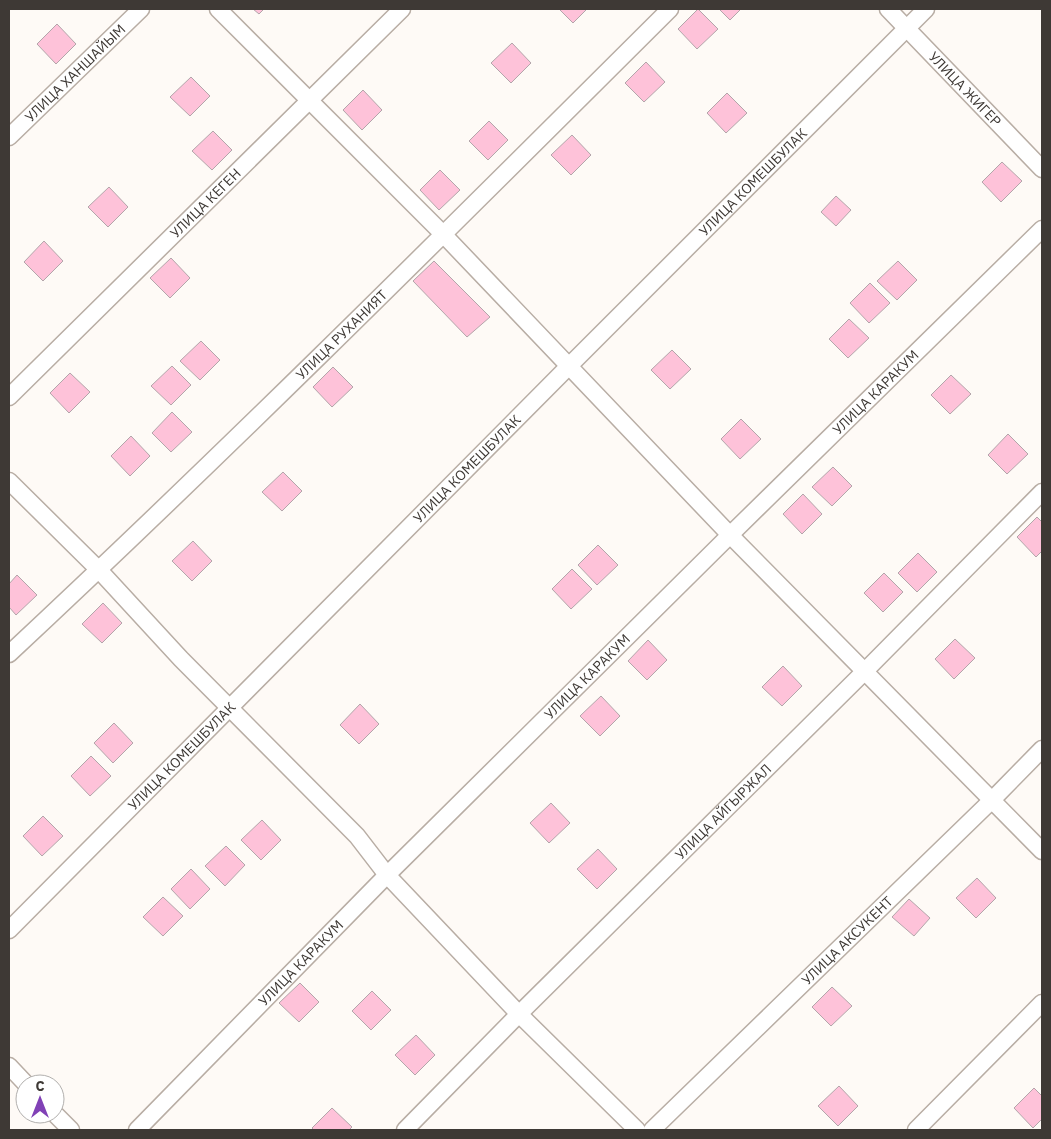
<svg xmlns="http://www.w3.org/2000/svg" width="1051" height="1139" viewBox="0 0 1051 1139" font-family="'IBM Plex Sans',sans-serif">
<rect width="100%" height="100%" fill="#fefaf6"/>
<path fill="#fec2d9" stroke="#b3a5aa" d="M253 9H264L259 14Z
M559 9H587L573 23Z
M698 9 718 29 697 49 678 29Z
M719 9H741L730 20Z
M57 24 76 44 56 64 37 44Z
M512 43 531 63 511 83 491 63Z
M646 62 665 82 644 102 625 83Z
M191 77 210 96 190 116 170 97Z
M363 90 382 110 362 130 343 110Z
M727 93 747 113 726 133 707 113Z
M489 121 508 140 488 160 469 141Z
M213 131 232 150 212 170 192 151Z
M572 135 591 155 571 175 551 155Z
M1002 162 1022 181 1001 202 982 182Z
M440 170 460 190 439 210 420 190Z
M109 187 128 207 108 227 88 207Z
M836 196 851 210 836 226 821 212Z
M44 241 63 261 43 281 24 262Z
M171 258 190 278 170 298 150 278Z
M434 261 490 317 467 337 413 281Z
M898 261 917 280 897 300 877 281Z
M870 283 890 303 869 323 850 303Z
M849 319 869 338 848 358 829 339Z
M201 341 220 360 200 380 180 361Z
M672 350 691 369 670 389 651 370Z
M172 366 191 385 171 405 151 386Z
M333 367 353 387 332 407 313 387Z
M70 373 90 392 69 413 50 393Z
M951 375 971 394 950 414 931 395Z
M172 412 192 432 171 452 152 433Z
M741 419 761 439 740 459 721 439Z
M1008 434 1028 454 1007 474 988 455Z
M131 436 150 456 130 476 111 456Z
M833 467 852 486 832 506 812 487Z
M283 472 302 491 282 511 262 492Z
M803 494 822 514 802 534 783 514Z
M1037 517 1042 522V551L1036 557 1017 537Z
M193 541 212 561 192 581 172 561Z
M598 545 618 565 597 585 578 565Z
M918 553 937 572 917 592 898 573Z
M572 569 592 589 571 609 552 589Z
M884 573 903 592 883 612 864 593Z
M17 575 37 595 16 615 9 607V584Z
M103 603 122 623 102 643 82 624Z
M955 639 975 658 954 679 935 659Z
M648 640 667 660 647 680 628 661Z
M783 666 802 686 782 706 762 687Z
M601 696 620 716 600 736 580 716Z
M360 704 379 724 359 744 340 725Z
M114 723 133 743 113 763 94 743Z
M91 756 111 776 90 796 71 776Z
M551 803 570 823 549 843 530 823Z
M43 816 63 836 42 856 23 836Z
M262 820 281 840 261 860 241 840Z
M226 846 245 865 225 886 205 866Z
M598 849 617 869 597 889 577 869Z
M191 869 210 889 190 909 171 889Z
M977 878 996 898 976 918 956 898Z
M163 897 183 916 163 936 143 917Z
M909 899 930 918 914 936 892 917Z
M300 983 319 1002 299 1022 279 1003Z
M832 987 852 1006 831 1026 812 1007Z
M372 991 391 1010 371 1030 352 1011Z
M416 1035 435 1055 415 1075 395 1055Z
M839 1086 858 1106 838 1126 818 1106Z
M1034 1088 1042 1096V1119L1033 1128 1014 1108Z
M332 1108 352 1127 349 1130H314L312 1128Z"/>
<g fill="none" stroke-linecap="round" stroke-linejoin="round">
<g stroke="#b8ada4" stroke-width="19">
<g id="minor">
<path d="M218 9 443 234 730 535 1042 851"/>
<path id="s1" d="M888 9 1042 169"/>
<path id="s2" d="M9 137 141 9"/>
<path id="s3" d="M9 397 402 9"/>
<path d="M9 481 99 570 181 659 357 836 387 875 519 1014 637 1130"/>
<path id="s4" d="M9 654C234 444 452 226 670 9"/>
<path id="s5" d="M9 930 569 366 926 9"/>
<path d="M9 1066 26 1084"/>
<path d="M55 1114 71 1130"/>
<path id="s6" d="M137 1130 387 875 730 535 1042 229"/>
<path id="s7" d="M405 1130 519 1014 865 671 1042 492"/>
<path id="s8" d="M652 1130 992 800 1042 749"/>
<path d="M916 1130 1042 1003"/>
</g>
</g>
<use href="#minor" stroke="#fff" stroke-width="16"/>
</g>
<g text-anchor="middle" dominant-baseline="central" stroke-width="4" stroke-linejoin="round" paint-order="stroke">
<g font-size="14" fill="#3e3935" stroke="#fff">
<text stroke="none"><textPath href="#s2" startOffset="92">УЛИЦА ХАНШАЙЫМ</textPath></text>
<text stroke="none"><textPath href="#s1" startOffset="111">УЛИЦА ЖИГЕР</textPath></text>
<text stroke="none"><textPath href="#s5" startOffset="1055">УЛИЦА КОМЕШБУЛАК</textPath></text>
<text stroke="none"><textPath href="#s3" startOffset="276">УЛИЦА КЕГЕН</textPath></text>
<text stroke="none"><textPath href="#s4" startOffset="461">УЛИЦА РУХАНИЯТ</textPath></text>
<text stroke="none"><textPath href="#s6" startOffset="1044">УЛИЦА КАРАКУМ</textPath></text>
<text stroke="none"><textPath href="#s5" startOffset="650">УЛИЦА КОМЕШБУЛАК</textPath></text>
<text stroke="none"><textPath href="#s6" startOffset="639">УЛИЦА КАРАКУМ</textPath></text>
<text stroke="none"><textPath href="#s5" startOffset="245">УЛИЦА КОМЕШБУЛАК</textPath></text>
<text stroke="none"><textPath href="#s7" startOffset="450">УЛИЦА АЙГЫРЖАЛ</textPath></text>
<text stroke="none"><textPath href="#s8" startOffset="272">УЛИЦА АКСУКЕНТ</textPath></text>
<text stroke="none"><textPath href="#s6" startOffset="234">УЛИЦА КАРАКУМ</textPath></text>
</g>
</g>
<rect width="1051" height="1139" fill="none" stroke="#3e3935" stroke-width="20"/>
<g transform="translate(40 1099)"><circle r="24" fill="#ffffff" stroke="#b2b0ae"/>
<path d="M0-4L9 19L0 12L-9 19Z" fill="#8141b6"/>
<text y="-8" font-size="14" font-weight="bold" text-anchor="middle" fill="#3e3935">С</text>
</g>
</svg>
